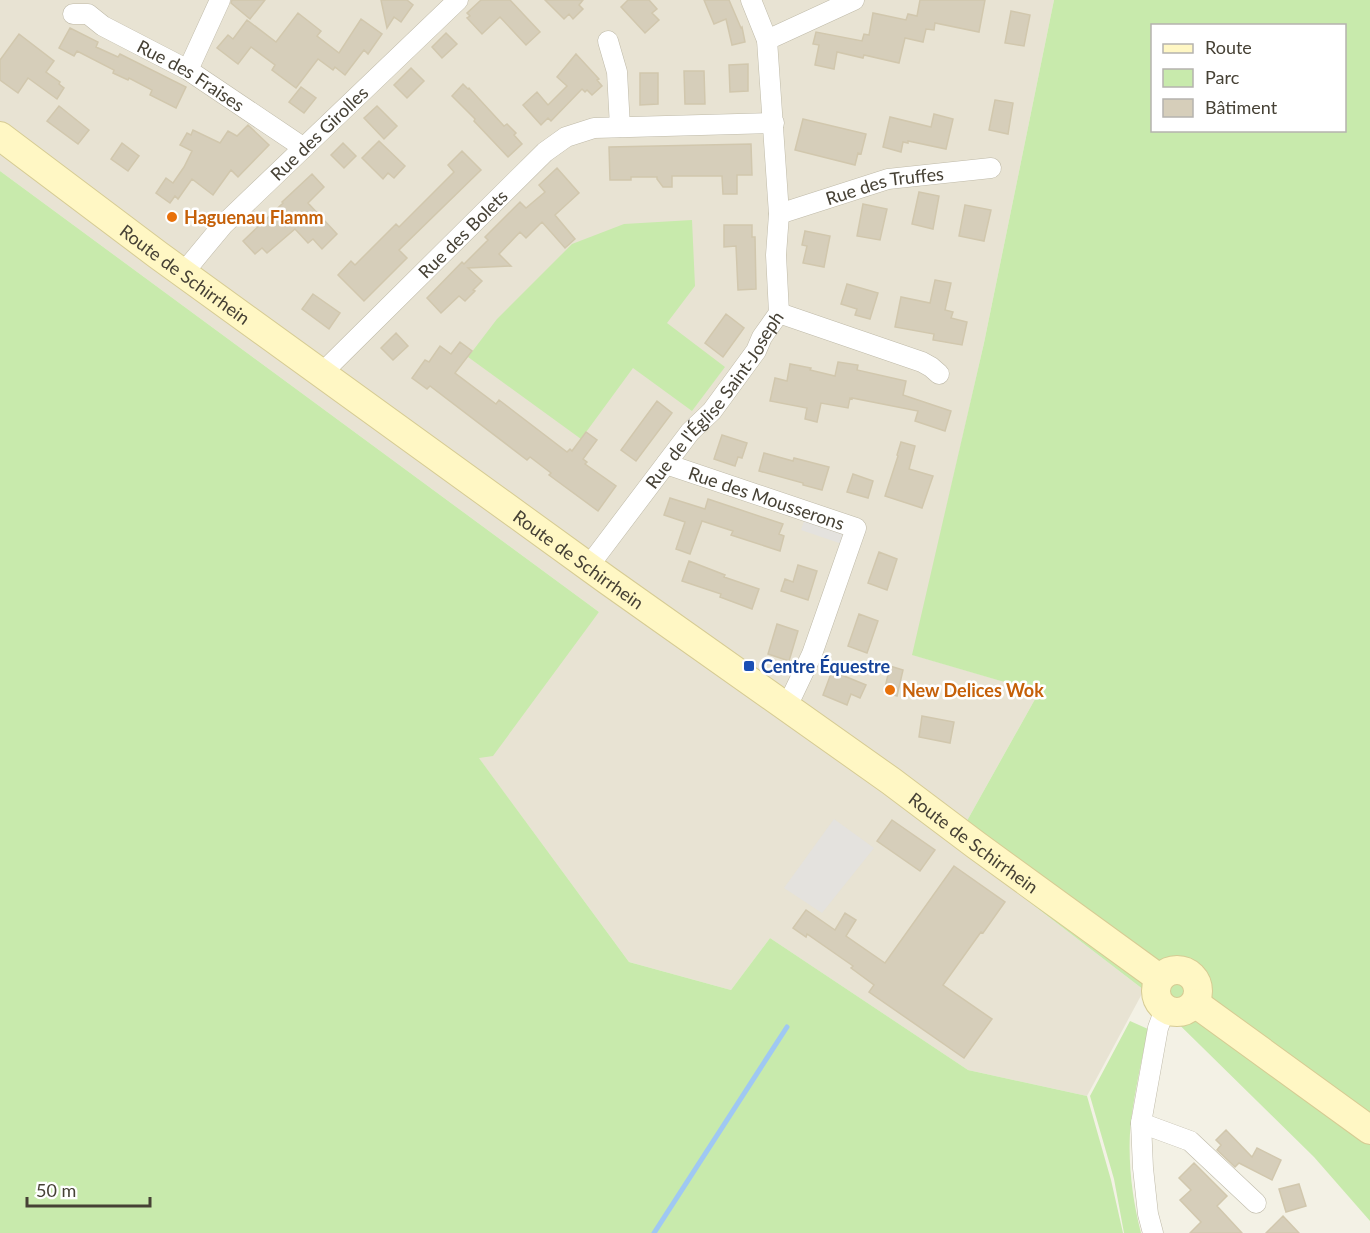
<svg xmlns="http://www.w3.org/2000/svg" width="1370" height="1233" viewBox="0 0 1370 1233" font-family="Lato,sans-serif">
<rect width="100%" height="100%" fill="#f3f1e5"/>
<path fill="#e8e3d3" d="M0 0H1054L984 343 913 655 1039 692 954 844 1144 990 1087 1096 968 1070 770 938 731 990 629 962 478 757 599 612 0 171Z"/>
<path fill="#c8eaac" fill-rule="evenodd" d="M1054 0H1370V1221L1314 1157 1144 990 954 844 1039 692 912 655 984 343ZM1152 26H1344V130H1152Z
M0 171 599 612 493 756 479 758 629 962 731 990 770 938 968 1070 1087 1096 1111 1180 1123 1233H0Z
M692 220 695 286 667 323 725 367 692 411 633 368 581 439 468 357 497 319 572 244 624 224Z
M1130 1021 1148 1029C1142 1059 1135 1090 1131 1121 1127 1158 1132 1198 1141 1233H1124L1114 1179 1090 1096Z"/>
<path fill="#e4e2de" d="M807 512 847 525 842 544 801 530Z
M834 819 874 848 822 913 784 888Z"/>
<g fill="none" stroke-linecap="round" stroke-linejoin="round">
<path stroke="#9fc8f3" stroke-width="5" d="M654 1233 787 1027"/>
</g>
<path fill="#d6ceba" stroke="#d1c7ad" stroke-width="1.5" d="M232 0H265L250 19 231 3Z
M381 0H407L413 5 401 22 394 17 387 28Z
M481 0H510L540 32 526 45 500 17 482 34 467 18 470 16 467 13Z
M545 0H583L579 5 583 9 573 19 569 14 564 19Z
M628 0H649L657 9 652 13 659 20 645 33 621 7Z
M704 0H729L741 28 742 27 745 42 732 45 726 19 714 24Z
M920 0H985L979 32 935 23 934 30 926 29 923 42 905 38 899 63 864 55 863 58 837 52 834 69 815 65 819 45 813 44 816 32 862 41 864 34 869 35 873 13 906 20 908 14 917 16Z
M1011 11 1030 15 1024 46 1005 43Z
M298 13 321 31 317 36 339 53 361 19 382 34 368 54 364 50 345 75 335 67 333 70 318 59 296 88 272 70 275 65 251 47 238 64 217 48 228 35 233 39 247 20 276 42Z
M70 28 98 42 96 47 118 57 120 54 186 87 176 108 150 95 152 90 129 78 128 80 113 73 114 70 77 51 74 56 59 48Z
M446 33 457 44 442 58 432 47Z
M19 34 54 61 46 72 60 82 59 84 64 88 57 99 28 78 18 93 0 80V60Z
M576 54 599 79 597 80 602 86 592 95 587 90 585 92 582 89 551 121 548 118 541 125 523 105 537 92 548 105 567 86 557 77Z
M748 64V91L730 92 729 65Z
M411 68 424 81 407 98 394 85Z
M684 71H704L705 104H685Z
M640 73H658V104L640 105Z
M463 84 468 89 469 88 504 126 507 124 516 133 514 135 522 144 508 157 474 121 475 119 452 96Z
M301 87 316 98 304 113 289 102Z
M995 100 1013 103 1008 134 989 130Z
M59 106 89 130 78 144 47 121Z
M377 106 397 126 384 139 364 118Z
M934 114 953 119 946 149 908 141V143L903 142 901 152 883 147 890 117 931 127Z
M803 119 866 134 861 154 858 153 855 165 795 150Z
M248 125 269 145 238 177 231 170 213 195 192 179 178 199 175 196 170 203 156 193 166 178 173 183 184 167 192 151 180 145 187 133 191 135 193 130 220 143 228 131 237 136Z
M379 141 405 166 394 178 388 173 383 179 362 158Z
M122 143 139 156 128 171 111 159Z
M343 143 356 156 344 168 331 155Z
M751 144 752 175H737V194H723L722 176H672V187H663L657 179V177H631V180H610L609 147Z
M462 151 481 170 399 250 407 258 364 301 338 275 351 261 355 265 396 224 399 227 454 172 448 165Z
M557 168 579 193 555 215 575 239 565 248 542 222 526 238 520 232 499 254 511 266 468 268 482 281 473 290 475 291 465 301 459 296 441 313 427 298 462 262 464 264 488 240 485 237 520 202 526 208 545 192 539 185Z
M312 174 324 187 308 203 337 234 322 249 313 239 308 243 295 229 267 253 262 248 255 254 243 241 283 203 282 202Z
M919 192 939 196 933 229 912 224Z
M863 204 887 209 880 240 857 236Z
M965 205 991 210 984 241 959 236Z
M724 225H752V237H755L756 289 738 290 736 246 724 247Z
M805 231 830 236 824 267 803 263 807 246 802 245Z
M935 280 951 283 945 310 953 312 951 318 967 322 962 345 933 340 934 334 895 327 901 297 930 303Z
M847 284 878 293 870 319 855 315 857 309 841 304Z
M313 294 340 313 329 329 302 309Z
M726 314 744 328 723 357 705 343Z
M396 333 408 346 393 360 381 348Z
M460 342 472 351 455 373 496 404 499 400 567 452 570 449 572 451 586 432 597 440 583 459 587 462 585 464 616 486 598 511 549 475 551 473 530 457 527 460 430 386 427 389 412 378 425 360 429 362 440 346 451 354Z
M838 362 858 365 857 370 906 381 903 395 951 411 945 431 915 421 918 411 852 398V399L850 398 848 408 821 403 817 422 805 419 807 408 770 401 775 378 787 381 790 364 811 368 810 370 835 376Z
M657 401 672 413 636 461 621 450Z
M722 435 747 443 742 458 738 457 735 466 714 459Z
M901 442 915 446 909 469 933 476 922 508 885 496 898 456 897 455Z
M764 453 793 461 794 458 829 467 822 490 803 485V483L759 471Z
M853 474 873 481 868 498 847 492Z
M670 498 705 509 708 499 783 524 779 534 784 536 780 551 731 535 733 531 702 521 690 554 676 549 685 522 664 515Z
M879 552 897 559 887 590 868 583Z
M689 561 725 575 724 577 759 589 752 609 720 597 721 594 682 581Z
M798 565 817 571 808 600 781 591 785 579 793 582Z
M859 614 878 621 867 653 848 646Z
M777 624 798 631 789 661 768 654Z
M890 666 903 670 897 696 884 692Z
M832 671 866 685 860 698 851 694 847 705 823 695Z
M922 716 954 722 950 743 919 737Z
M892 820 935 850 920 871 877 841Z
M954 866 1005 902 983 933 981 932 943 985 992 1019 964 1058 869 992 874 985 851 968 853 966 807 934 806 937 793 928 806 910 835 930 845 913 856 920 846 936 885 963Z
M1226 1130 1252 1157 1257 1148 1281 1160 1272 1180 1239 1163 1235 1167 1217 1150 1221 1145 1216 1140Z
M1194 1163 1227 1196 1217 1206 1242 1233H1190L1201 1222 1180 1200 1191 1190 1179 1178Z
M1299 1184 1306 1206 1286 1212 1279 1189Z
M1283 1216 1299 1233H1266Z"/>
<g fill="none" stroke-linecap="round" stroke-linejoin="round">
<g stroke="#bfbaa8" stroke-width="21">
<g id="street">
<path id="s1" d="M73 14H88L103 26 188 70 304 148"/>
<path d="M767 40 854 0"/>
<path d="M608 41 617 72 620 127"/>
<path d="M188 70 220 0"/>
<path id="s2" d="M779 214 888 179 991 168"/>
<path id="s3" d="M184 272 223 225 458 0"/>
<path d="M779 313 922 362 931 367 939 374"/>
<path id="s4" d="M322 373 545 152 566 137 594 128 774 123"/>
<path id="s5" d="M666 464 856 528 812 654 793 694 785 706"/>
<path id="s6" d="M588 567 690 432 712 411 756 351 762 337 779 313 776 255 779 214 767 40 751 0"/>
<path d="M1141 1123 1190 1141 1256 1203"/>
<path d="M1153 1233 1148 1214 1143 1168 1141 1123 1158 1028 1165 1009"/>
</g>
</g>
<g stroke="#d6cb93" stroke-width="30">
<g id="secondary">
<path id="s7" d="M0 136 158 255 607 580 891 781 976 845 1159 978"/>
<circle cx="1177" cy="991" r="21"/>
<path d="M1195 1003 1370 1130"/>
</g>
</g>
<use href="#street" stroke="#fff" stroke-width="20"/>
<use href="#secondary" stroke="#fff7c4" stroke-width="28"/>
</g>
<g fill="#e8710a" stroke="#fff" stroke-width="2">
<circle cx="172" cy="217" r="6"/>
<circle cx="890" cy="690" r="6"/>
</g>
<rect fill="#1a4fb4" stroke="#fff" stroke-width="2" x="743" y="660" width="12" height="12" rx="3"/>
<g text-anchor="middle" dominant-baseline="central" stroke-width="5" stroke-linejoin="round" paint-order="stroke">
<g font-size="18" fill="#464135" stroke="#fff">
<text stroke="none"><textPath href="#s1" startOffset="135">Rue des Fraises</textPath></text>
<text stroke="none"><textPath href="#s3" startOffset="194">Rue des Girolles</textPath></text>
<text stroke="none"><textPath href="#s2" startOffset="110">Rue des Truffes</textPath></text>
<text stroke="none"><textPath href="#s4" startOffset="198">Rue des Bolets</textPath></text>
<text stroke="none"><textPath href="#s7" startOffset="231">Route de Schirrhein</textPath></text>
<text stroke="none"><textPath href="#s6" startOffset="210">Rue de l'Église Saint-Joseph</textPath></text>
<text stroke="none"><textPath href="#s5" startOffset="106">Rue des Mousserons</textPath></text>
<text stroke="none"><textPath href="#s7" startOffset="717">Route de Schirrhein</textPath></text>
<text stroke="none"><textPath href="#s7" startOffset="1203">Route de Schirrhein</textPath></text>
</g>
<g font-size="18" font-weight="bold" fill="#c56008" stroke="#fff" text-anchor="start">
<text x="184" y="217">Haguenau Flamm</text>
<text x="902" y="690">New Delices Wok</text>
</g>
<g font-size="18" font-weight="bold" fill="#164399" stroke="#fff" text-anchor="start">
<text x="761" y="666">Centre Équestre</text>
</g>
</g>
<rect x="1151" y="24" width="195" height="108" fill="#ffffff" stroke="#b5b3ae" stroke-width="1.5"/>
<rect x="1163" y="44" width="30" height="9" fill="#fff7c4" stroke="#b5b3ae" stroke-width="1.5"/>
<text x="1205" y="54" font-size="18" fill="#464135">Route</text>
<rect x="1163" y="69" width="30" height="18" fill="#c8eaac" stroke="#b5b3ae" stroke-width="1.5"/>
<text x="1205" y="84" font-size="18" fill="#464135">Parc</text>
<rect x="1163" y="99" width="30" height="18" fill="#d6ceba" stroke="#b5b3ae" stroke-width="1.5"/>
<text x="1205" y="114" font-size="18" fill="#464135">Bâtiment</text>
<path d="M27 1197v9h123v-9" fill="none" stroke="#464135" stroke-width="3"/>
<text x="36" y="1197" font-size="18" fill="#464135" stroke="#ffffff" stroke-width="4.5" paint-order="stroke">50 m</text>
</svg>
